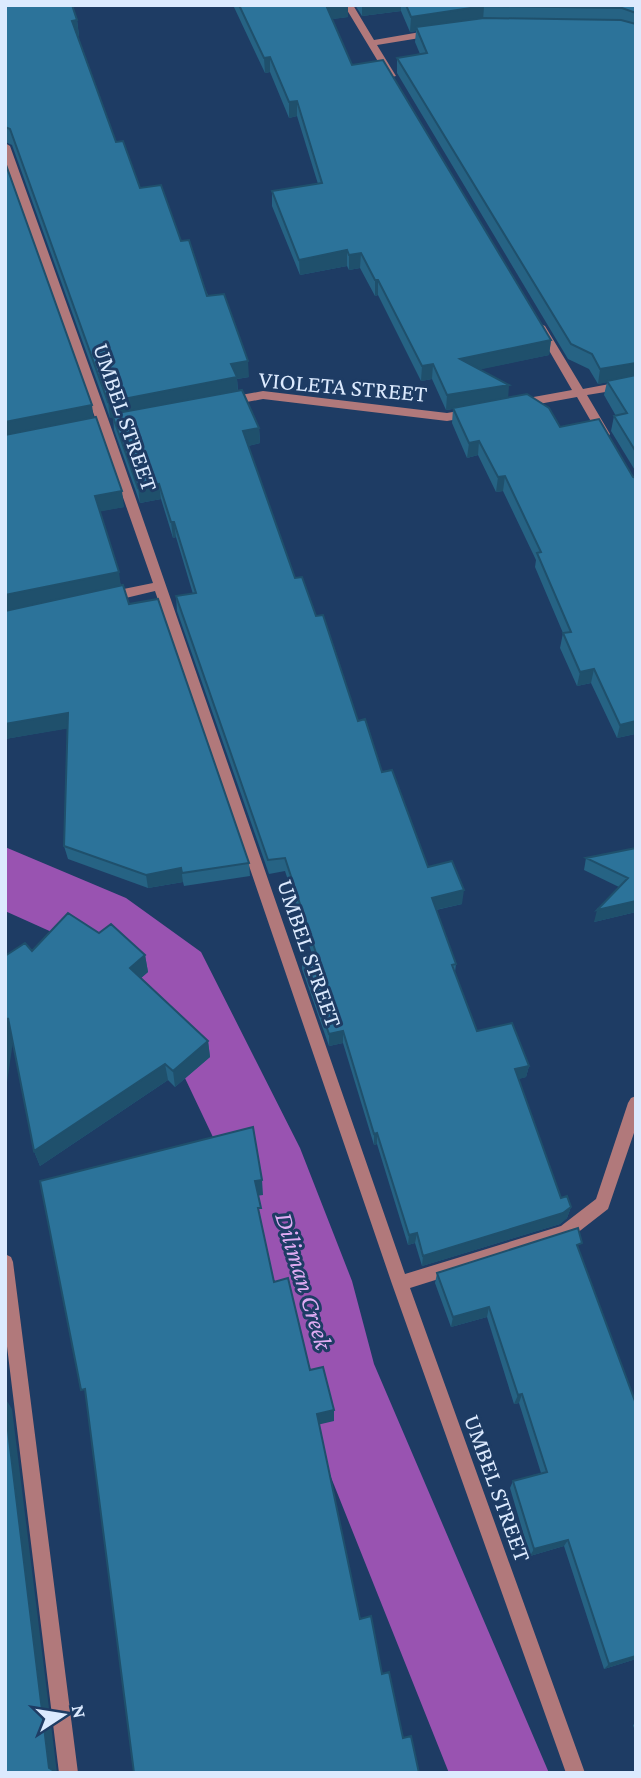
<svg xmlns="http://www.w3.org/2000/svg" width="641" height="1778" viewBox="0 0 641 1778" font-family="'Crimson Pro',serif">
<rect width="100%" height="100%" fill="#1e3c64"/>
<g fill="none" stroke-linecap="round" stroke-linejoin="round">
<path fill="#9953b1" fill-rule="evenodd" d="M5 847 126 898 201 952 300 1148 352 1281 374 1364 549 1773H449L287 1367 266 1281 221 1154 147 998 74 942 5 911Z"/>
<path fill="#b1797b" fill-rule="evenodd" d="M344 5H353L374 40 432 30 437 33 432 36 377 45 396 76 388 78Z
M5 143 10 146 112 430 405 1274 561 1226 596 1199 628 1103 631 1098 636 1096V1127L608 1209 572 1237 410 1288 585 1773H566L392 1284 155 591 109 602 103 597 109 592 153 583 5 161Z
M541 324 545 326 583 389 636 379V387L587 395 610 434 608 437H600L577 397 517 408 511 404 517 400 572 390 536 328Z
M263 391 447 413 470 409 476 413 470 417 447 421 263 399 230 405 224 401 230 397Z
M5 1254 11 1257 13 1262 78 1773H59L5 1330Z"/>
</g>
<path fill="#266384" d="M5 5 77 20 79 36H77L116 142 140 188 181 241 249 377 237 379 238 391 259 428 260 443 248 446 295 578 316 616 358 721 428 867 462 904 436 910 456 964 455 972 477 1031 529 1066 526 1077 518 1079 561 1198 571 1207 567 1218 560 1224 422 1266 415 1243 408 1245 377 1144 374 1145 343 1043 329 1046 302 969V956L312 954 285 871 269 874 177 611 176 596 193 594 176 537 173 538 161 499 140 503 114 430 113 417 110 418 12 145 5 142Z
M233 5H348V17L332 19 352 65 551 340 549 355 480 369 508 398 560 427 636 478V736L635 734 617 738 591 683 577 686 560 648 563 633 535 567 536 560 503 491 496 492 478 455 467 458 452 423 453 409 446 410 432 379 421 381 378 295 375 296 360 268 349 270 347 266 300 275 272 206V191L318 184 297 116 289 118 270 72 265 73Z
M355 5H636V472L611 431 614 416H616L604 395 607 382 598 384 589 369 568 359 397 73V58L420 54 415 42 416 31 410 32 401 11 362 16Z
M5 162 124 507 100 511 121 586 249 863 250 876 184 886 183 882 148 888 68 859 64 846 68 728 5 739Z
M636 848V912L594 922 619 887 584 870 586 858Z
M99 933 145 955 148 972 141 978 208 1041 210 1057 175 1087 168 1080 40 1166 34 1151 13 1042 5 956 32 951Z
M579 1252 636 1659 604 1669 564 1546 530 1556 510 1488 513 1481 541 1473 519 1403 514 1404 487 1317 451 1327 435 1283 437 1273Z
M636 1723V1734L633 1725Z"/>
<path fill="#1f506c" d="M326 5H348V17L326 20Z
M362 5H401V11L362 16Z
M484 6 483 21 416 27V31L410 32 411 17Z
M77 20 79 36 74 37 72 21Z
M270 57V72L265 73 264 58Z
M297 101V116L289 118V102Z
M347 250V266L300 275 299 260Z
M361 253 360 268 349 270V255Z
M375 280H378V295L375 296Z
M551 340 549 355 459 374 460 359Z
M248 361 249 377 237 379 238 393 110 418 108 402 231 364Z
M636 363V377L598 384 600 369Z
M433 364 432 379 421 381 422 366Z
M509 385 508 400 446 410 447 395Z
M92 405 94 421 5 438V422Z
M259 428 260 443 244 447 243 431Z
M479 441 478 455 467 458 469 443Z
M505 476 503 491 496 492 498 477Z
M159 484 161 499 140 503 138 488Z
M122 491 124 507 98 512 95 496Z
M171 522H174L176 537 173 538Z
M119 572 121 587 5 611V595Z
M594 669 591 683 577 686 580 672Z
M68 713 71 728 5 739V724Z
M636 721 635 734 617 738 620 725Z
M181 868 183 882 148 888 146 875Z
M464 890 462 904 430 911 432 898Z
M636 901V912L594 922 597 910Z
M145 955 148 972 133 985 130 968Z
M8 1018 14 1035 5 1096V1039Z
M343 1031V1043L329 1046V1034Z
M208 1041 210 1057 175 1087 173 1071Z
M165 1064 168 1080 40 1166 34 1151Z
M529 1066 526 1077 512 1081 515 1069Z
M377 1133V1144L374 1145V1134Z
M262 1180 263 1195 256 1196 255 1181Z
M571 1207 567 1218 560 1224 422 1266 423 1256Z
M417 1233 415 1243 408 1245 409 1235Z
M489 1307 487 1317 451 1327 453 1317Z
M522 1394 519 1403 514 1404 518 1395Z
M5 1398 12 1409 57 1773H54L49 1768 5 1406Z
M334 1410V1421L317 1425V1414Z
M568 1540 564 1546 530 1556 534 1549Z
M636 1656V1659L604 1669 609 1664Z"/>
<path fill="#2c739a" stroke="#1f506c" stroke-width="2" d="M5 5H72L77 20 72 21 116 142 123 141 140 188 161 185 181 241 189 240 207 296 224 294 248 361 231 364 237 377 108 402 10 129 5 127Z
M239 5H326L352 65 383 60 551 340 460 359 509 385 447 395 433 364 422 366 378 280H375L361 253 349 255 347 250 299 260 272 191 322 183 297 101 289 102 270 57 264 58Z
M406 5H636V13L622 8 484 6 411 17Z
M484 18 621 20 636 24V363L600 369 592 354 571 344 397 58 427 53 416 27Z
M5 162 92 405 5 422Z
M636 375V452L614 416 627 413 607 381Z
M242 390 259 428 243 431 295 578 302 577 316 616 323 615 358 721 365 719 382 772 392 770 428 867 452 861 464 890 432 898 456 964 452 965 477 1031 512 1023 529 1066 515 1069 561 1198 567 1196 571 1207 563 1213 423 1256 417 1233 409 1235 377 1133 374 1134 343 1031 329 1034 302 956 316 953 285 858 268 860 176 596 196 593 174 522H171L159 484 138 488 112 414Z
M527 394 549 408 560 427 599 419 633 477 636 478V721L620 725 594 669 580 672 563 633 571 632 537 553 541 552 505 476 498 477 479 441 469 443 453 408Z
M96 417 122 491 95 496 119 572 5 595V435Z
M123 585 129 604 158 599 249 863 182 873 181 868 146 875 64 846 68 713 5 724V611Z
M636 848V901L597 910 628 878 586 858Z
M68 913 99 933 111 924 145 955 130 968 208 1041 173 1071 165 1064 34 1151 8 1018 5 1039V956L25 943 32 951Z
M253 1127 262 1180 255 1181 261 1208H258L274 1282 288 1278 310 1370 323 1367 334 1410 317 1414 360 1619 371 1616 382 1674 389 1672 403 1738 411 1736 419 1773H134L85 1389 81 1390 40 1181Z
M578 1228 582 1243 577 1245 636 1404V1656L609 1664 568 1540 534 1549 513 1481 547 1472 522 1394 518 1395 489 1307 453 1317 437 1273Z
M5 1406 49 1768 54 1771V1773H5Z"/>
<g text-anchor="middle" dominant-baseline="central" stroke-width="6" stroke-linejoin="round" paint-order="stroke">
<g font-size="24" fill="#dceafe" stroke="#1e3c64">
<text transform="translate(343 386) rotate(5)">VIOLETA STREET</text>
<text transform="translate(126 417) rotate(71)">UMBEL STREET</text>
<text transform="translate(310 953) rotate(71)">UMBEL STREET</text>
<text transform="translate(498 1488) rotate(70)">UMBEL STREET</text>
</g>
<g font-size="26" font-style="italic" fill="#dfabf2" stroke="#1e3c64">
<text transform="translate(304 1281) rotate(73)">Diliman Creek</text>
</g>
</g>
<rect width="641" height="1778" fill="none" stroke="#dceafe" stroke-width="14"/>
<g transform="translate(63 1715) rotate(78)" stroke="#1e3c64" stroke-width="5" paint-order="stroke">
<path d="M0-5L12 26L0 18L-12 26Z" fill="#dceafe"/>
<text y="-10" font-size="19" font-weight="bold" text-anchor="middle" fill="#dceafe">N</text>
</g>
</svg>
